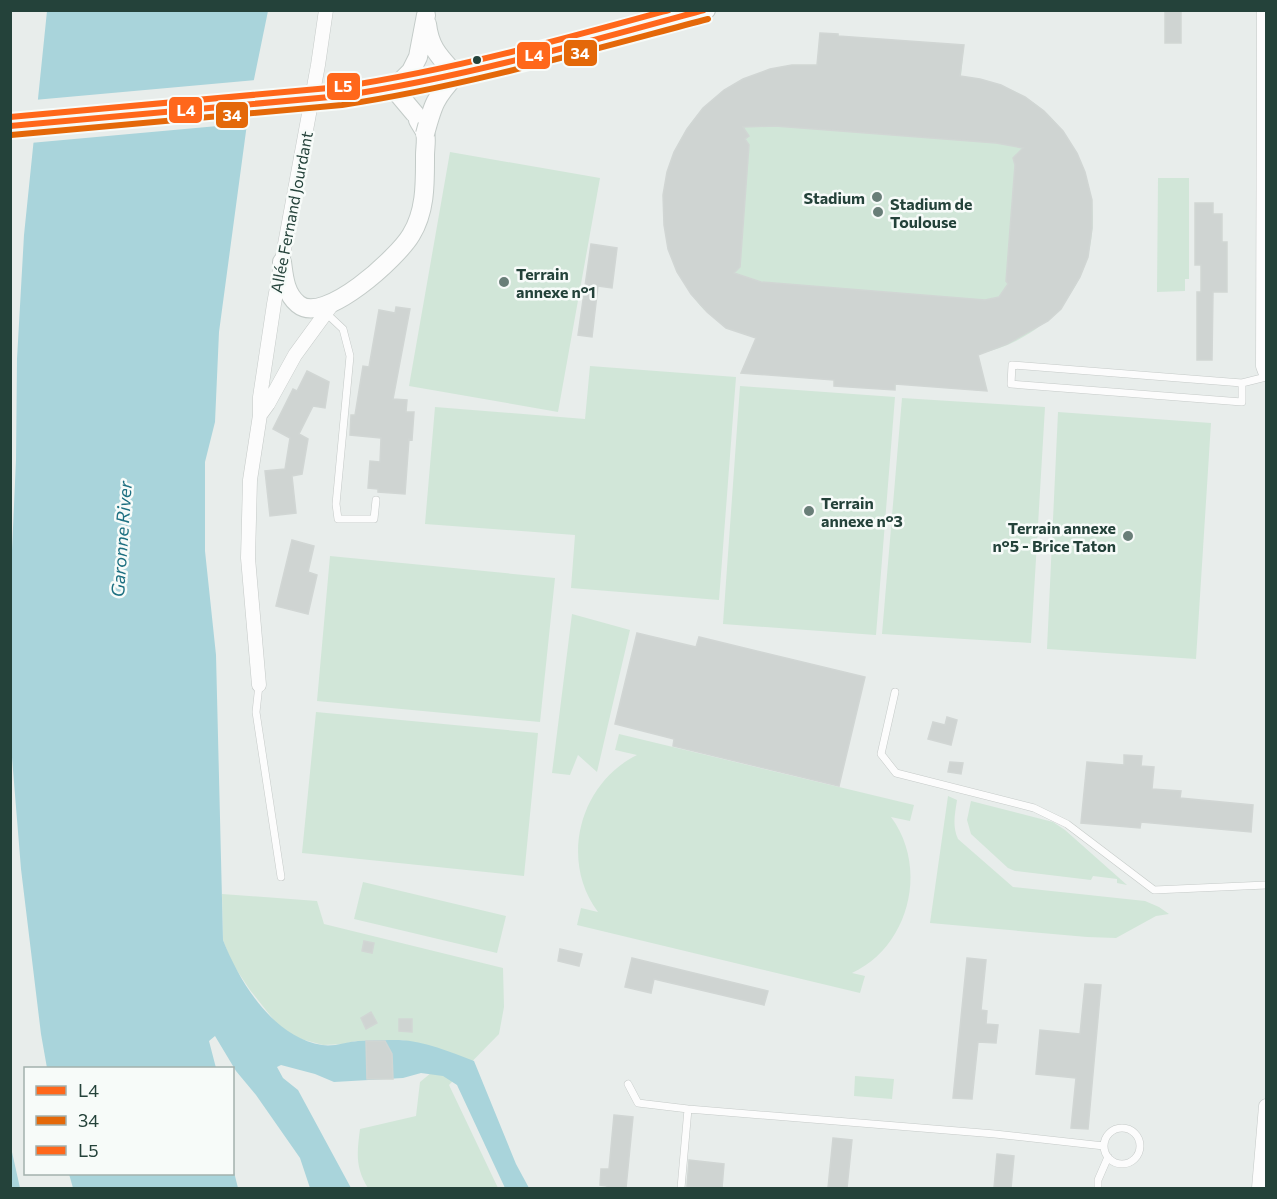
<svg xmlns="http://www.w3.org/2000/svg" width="1277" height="1199" viewBox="0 0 1277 1199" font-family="Commissioner,sans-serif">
<rect width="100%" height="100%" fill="#e8edeb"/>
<path fill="#d1e6d8" d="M820 33 838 34 839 36 964 45 961 76C983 79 1006 85 1025 97 1056 116 1073 142 1084 175 1087 184 1091 193 1092 202 1100 278 1052 338 978 354L987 391 896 384 895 390 834 386V380L741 373 756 338C740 330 721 323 707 312 698 305 691 293 685 284 651 231 658 157 701 111 707 104 763 71 772 69 786 64 802 65 817 65Z
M450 152 600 178 558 412 409 386Z
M1158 178H1189V279H1185V291L1157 292Z
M590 366 736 377 719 600 571 588 575 535 425 524 435 407 585 419Z
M740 386 895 397 876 635 723 624Z
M902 398 1045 407 1031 643 882 634Z
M1058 412 1211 423 1196 659 1047 649Z
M330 556 555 578 540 722 317 701Z
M572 614 630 630 597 772 578 755 570 775 552 773Z
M316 712 538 733 524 876 302 853Z
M619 734 914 805 910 821 891 817C929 868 909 947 852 973L865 976 860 993 577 925 581 908 598 912C559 860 580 783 637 755L615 750Z
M948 796 957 800C955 814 952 826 958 839L1013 887 1145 901 1159 907 1169 914 1156 916 1116 938 1087 937 930 923Z
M971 801 1053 822 1065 830 1127 885 1117 883V879L1093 876 1091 880 1015 871 1008 868 971 834 967 820Z
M363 882 506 916 497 953 354 919Z
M222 894 317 901 324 924 503 968 504 1007 499 1034 449 1085 498 1188H368C355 1167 357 1153 360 1129L416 1116 420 1082 454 1054 402 1040 356 1041 343 1044 323 1045 297 1038 277 1024 250 990 232 963 223 940Z
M855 1076 894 1079 892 1099 854 1096Z"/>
<path fill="#a9d4db" d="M47 11H268L251 94 219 332 215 422 205 462V551L216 655 223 940C240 983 273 1037 322 1045 334 1047 346 1042 358 1041 372 1040 386 1040 399 1040 425 1041 450 1052 474 1061L516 1164 529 1188H505L457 1085 443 1076 421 1073 403 1078 334 1082 315 1074 281 1065 277 1067 283 1078 298 1090 351 1188H310L300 1158 256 1095 236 1071 215 1036 209 1041 216 1068H47L41 1034 21 869 11 745V573L16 460 17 359 24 235Z
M12 1152 20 1188H11Z
M233 1168 238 1188H73L69 1174H232Z"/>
<path fill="#e8edeb" d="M257 80 251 123 30 143 34 100Z"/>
<path fill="#cfd4d2" stroke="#d1d6d4" stroke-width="1.5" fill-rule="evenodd" d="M1165 10H1181V43H1165Z
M820 33 838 34V36L964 45 960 76 980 79 1001 85 1025 97 1044 111 1063 131 1077 153 1085 172 1092 200V228L1088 257 1080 277 1061 309 1048 321 1007 344 978 355 987 391 895 384V390L834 386V380L741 373 756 338 726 328 707 312 691 294 677 272 668 249 664 225 663 195 667 172 674 152 687 129 703 108 724 90 743 79 770 69 792 65H817ZM775 126 996 143 1023 148 1013 158 1015 165 1006 281 1008 284 999 297 985 300 761 282 734 273 740 267 749 145 745 139 749 136 743 127Z
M1195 203H1213V214H1222V242H1227V292H1213L1212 360H1197V292H1201V265H1195Z
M591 244 617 248 612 288 598 286 592 337 578 335Z
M396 307 410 309 393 399 407 400 406 412H414L412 440 409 439 405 494 378 492V489L368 488 370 461 380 462 381 438 350 435 351 415H355L363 366 369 367 379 310 395 313Z
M307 371 329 382 325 408 313 406 299 434 308 439 302 474 292 476 296 513 270 516 265 471 285 469 290 438 273 429 293 389 297 391Z
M292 540 314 546 308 572 317 575 308 614 276 606Z
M637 633 696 647 699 637 865 677 839 786 673 746 674 739 615 724Z
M947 717 957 720 951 745 928 739 933 722 945 725Z
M1124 755 1142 756 1141 766 1154 767 1152 789 1181 791 1180 798 1253 805 1251 832 1141 822 1140 828 1081 823 1087 762 1124 765Z
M950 762 963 763 961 774 948 772Z
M364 941 374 943 372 953 362 951Z
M560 949 582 954 579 966 558 961Z
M632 958 768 991 764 1005 654 979 651 993 625 987Z
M967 958 986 960 981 1010 987 1011 986 1024 998 1025 996 1043 978 1042 972 1099 953 1098Z
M1085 984 1101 985 1088 1129 1071 1128 1076 1078 1036 1074 1040 1030 1080 1034Z
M371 1012 377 1023 366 1029 361 1018Z
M399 1019H412V1032L399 1031Z
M366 1041H385L392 1054 393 1079H367Z
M614 1115 633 1117 626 1188H607V1186L600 1185 601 1169H609Z
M833 1138 852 1140 847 1188H828Z
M997 1154 1014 1156 1011 1188H994Z
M689 1160 724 1164 722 1188 687 1186Z"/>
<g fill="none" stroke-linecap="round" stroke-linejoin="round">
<g stroke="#c5cac8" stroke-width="8">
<path id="lane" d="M326 313 343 329 350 356 336 504 338 519H374L376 500
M1242 383V402L1011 384 1012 365 1242 383 1266 377
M259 685 256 712 281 877
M895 692 881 754 896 773 1034 808 1067 824 1154 890 1266 885
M628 1084 638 1103 688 1109 995 1134 1104 1146
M1104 1146a18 18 0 1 1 36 0a18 18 0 1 1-36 0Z
M681 1188 688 1109
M1098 1188V1180L1108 1157"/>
</g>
<g stroke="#c5cac8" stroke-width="15">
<path id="street" d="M1264 10 1263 366 1266 374
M260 415 268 404 295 355 333 303
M259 685 248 558 250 480 260 415V397L274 304 318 65 326 10
M1259 1188 1266 1106"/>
</g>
<g stroke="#c3cbc8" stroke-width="20">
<path id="secondary" d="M427 24C430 49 440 57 456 75
M394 88 411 71 418 57 426 15
M394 89 456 75 706 10
M10 126 293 100
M282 262C284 277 285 293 298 304 324 326 398 257 411 235 426 211 425 182 425 155 425 148 427 139 425 132 423 128 420 124 418 120"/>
</g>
<use href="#lane" stroke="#fcfcfc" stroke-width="7"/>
<use href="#street" stroke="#fcfcfc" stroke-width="14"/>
<use href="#secondary" stroke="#fcfcfc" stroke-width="18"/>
<g stroke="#c3cbc8" stroke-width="20" stroke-linecap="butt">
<path id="secondary-bridge" d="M293 100 394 89 415 114
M425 134C433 104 435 98 456 75"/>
</g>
<use href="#secondary-bridge" stroke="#fcfcfc" stroke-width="18"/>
<g stroke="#f7fbf9" stroke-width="10">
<path id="bus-1" d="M10 126 341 96C464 77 584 43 704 10"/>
</g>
<g stroke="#f7fbf9" stroke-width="10">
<path id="bus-2" d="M11 135 342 105C466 86 587 51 708 19"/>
</g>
<g stroke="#f7fbf9" stroke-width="10">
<path id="bus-3" d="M10 117 340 87C452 70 560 40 669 10"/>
</g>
<use href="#bus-1" stroke="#ff671b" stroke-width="6"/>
<use href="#bus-2" stroke="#e46809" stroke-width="6"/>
<use href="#bus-3" stroke="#ff671b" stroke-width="6"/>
</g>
<circle fill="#24423a" stroke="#f7fbf9" stroke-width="2" cx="477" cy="60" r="5"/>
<g fill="#697e78" stroke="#f7fbf9" stroke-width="2">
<circle cx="877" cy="197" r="6"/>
<circle cx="878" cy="212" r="6"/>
<circle cx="504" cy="282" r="6"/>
<circle cx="809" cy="511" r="6"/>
<circle cx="1128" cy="536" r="6"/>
</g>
<g text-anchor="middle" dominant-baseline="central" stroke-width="5" stroke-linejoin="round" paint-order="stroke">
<g font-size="16" font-weight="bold" fill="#24423a" stroke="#f7fbf9" text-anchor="start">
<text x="865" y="197" text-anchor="end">Stadium</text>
<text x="890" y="203">Stadium de<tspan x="890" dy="18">Toulouse</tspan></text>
<text x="516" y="273">Terrain<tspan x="516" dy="18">annexe n°1</tspan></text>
<text x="821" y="502">Terrain<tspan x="821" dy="18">annexe n°3</tspan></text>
<text x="1116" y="527" text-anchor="end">Terrain annexe<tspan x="1116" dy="18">n°5 - Brice Taton</tspan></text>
</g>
<g font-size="16" fill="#24423a" stroke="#f7fbf9">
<text transform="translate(291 212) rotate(-79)">Allée Fernand Jourdant</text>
</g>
<g font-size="18" font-style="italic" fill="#1c6f80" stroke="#f7fbf9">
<text transform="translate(121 539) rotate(-86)">Garonne River</text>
</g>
</g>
<g stroke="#f7fbf9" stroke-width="2">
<rect x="563" y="39" width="35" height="28" rx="6" fill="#e46809"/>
<rect x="516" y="41" width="35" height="29" rx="6" fill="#ff671b"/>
<rect x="326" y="72" width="35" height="29" rx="6" fill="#ff671b"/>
<rect x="168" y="96" width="35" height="28" rx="6" fill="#ff671b"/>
<rect x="215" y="101" width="34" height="28" rx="6" fill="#e46809"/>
</g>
<g font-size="16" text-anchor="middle" font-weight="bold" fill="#fff">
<text x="580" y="59">34</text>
<text x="534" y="61">L4</text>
<text x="343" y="92">L5</text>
<text x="186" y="116">L4</text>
<text x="232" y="121">34</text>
</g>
<rect width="1277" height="1199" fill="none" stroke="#24423a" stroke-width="24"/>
<rect x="24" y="1067" width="210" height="108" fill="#f7fbf9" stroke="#a3b1ad" stroke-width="1.5"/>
<rect x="36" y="1086" width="30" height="9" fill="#ff671b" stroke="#a3b1ad" stroke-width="1.5"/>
<text x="78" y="1097" font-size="18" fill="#24423a">L4</text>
<rect x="36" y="1116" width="30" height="9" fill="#e46809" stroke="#a3b1ad" stroke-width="1.5"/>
<text x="78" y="1127" font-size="18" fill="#24423a">34</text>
<rect x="36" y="1146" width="30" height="9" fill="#ff671b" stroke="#a3b1ad" stroke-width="1.5"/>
<text x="78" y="1157" font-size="18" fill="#24423a">L5</text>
</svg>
